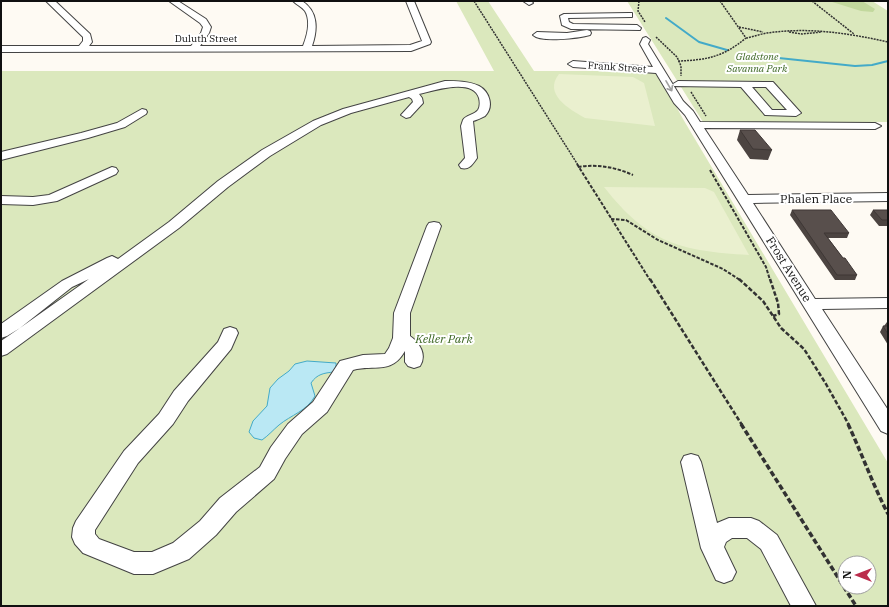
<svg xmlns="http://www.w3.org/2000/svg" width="889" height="607" viewBox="0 0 889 607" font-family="'IBM Plex Serif',serif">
<rect width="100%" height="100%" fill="#fefaf3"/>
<path fill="#dbe8bd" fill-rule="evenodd" d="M456 1H488L534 71H657L683 119 888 463V606H1V71H494ZM845 563H869V587H845Z
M627 1H872L888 11V122H703Z"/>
<path fill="#c2d89d" d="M829 1H862L875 9 873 12 861 11Z"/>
<path fill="#eaf0cf" d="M559 74 633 77 644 83 655 126 585 118C569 109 543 94 559 74Z
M604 187 705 188 714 192 749 255C680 251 648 243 604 187Z"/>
<path fill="#bae8f4" stroke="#43aac8" d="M307 361 336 363V366L334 372C324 373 317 374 311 383L315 396C307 411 291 415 279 425 273 430 269 435 262 440L254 438 249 432 253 421 267 406 270 388 278 379 289 371 295 364Z"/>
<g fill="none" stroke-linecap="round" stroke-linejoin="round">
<path stroke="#43aac8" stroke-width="2" d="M666 18 699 42 727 50
M749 55 855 66 872 65 888 61"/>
<g stroke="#434343" stroke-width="2">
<path id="minor" d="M46 1H55L90 34 92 42 89 46H191L201 33 203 27 200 23 169 1H178L206 19 211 27 209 33 200 46H303C307 36 311 21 305 11 302 7 297 5 293 1H302C318 11 318 29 312 46L410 45 422 41 406 1H414L431 42 430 44 411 51 1 52V46H79L83 41V37Z
M523 1H531L533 3 529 5Z
M629 13H632V17L568 18 569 22 573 24 637 25 641 28 640 30 571 29 562 25 560 16 564 14Z
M587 30 590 31 591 33 590 35C579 38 541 43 533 35L537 32 567 33Z
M646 37 650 40 648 44 683 101 693 111 700 122 875 123 881 126 875 129 704 128 748 195 888 193V201L753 203 815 299 888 298V308L822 309 888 410V434L881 431 685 115 674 103 656 73 573 67 568 64 573 61 653 67 640 44 643 38Z
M445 81C456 81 469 81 479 86 490 92 494 107 485 116 481 118 477 120 473 121L477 158C472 165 469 170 461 168L459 165 465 158 461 126 463 120C466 115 474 115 478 110 480 107 480 102 479 98 473 77 432 91 419 94L422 98 423 103 410 117 406 118 401 115 413 102 412 99 409 97 351 113 321 125 270 156 228 187 179 228 7 354 1 356V341L20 328 7 336 1 338V324L62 281 107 258 112 256 118 259 169 222 218 181 262 150 313 121 343 109ZM89 279 20 328 72 287Z
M678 81 773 82 801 113 796 116 765 115 741 87 674 86 673 84ZM752 87H766L787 110H772Z
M142 109 146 110 147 112 146 114 125 127 88 138 1 160V152L81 133 117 123Z
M112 167 116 168 118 171 116 174 57 201 33 205 1 204V196L33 197 49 195Z
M434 222 439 223 441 226 410 313V336C420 343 427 355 420 366L414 368 408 366 405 362V351C391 375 375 364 353 370L327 412 302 434 285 459 274 479 236 512 216 535 189 559 153 574H134L83 553 75 544 72 537 73 528 76 521 124 451 159 414 174 391 218 342 224 329 230 327 236 329 238 333 231 349 188 401 173 424 138 463 95 530V534L99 539 134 552H152L173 543 200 521 220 498 260 467 271 447 288 424 313 402 340 361 363 355 385 354 389 348 393 338 394 313 427 226 429 223Z
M691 454 698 456 701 462 717 523 729 518H751L759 521 777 535 816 606H791L761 549 747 538H732L726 542 724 547 736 572 732 580 724 583 716 580 701 548 681 462 684 456Z"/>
</g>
<path stroke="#323232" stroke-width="1.5" stroke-dasharray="2 1" stroke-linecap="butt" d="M474 1 578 165
M639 1 638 11 645 22
M812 1 854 34
M739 27 763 32
M789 32 802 34 822 32
M656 37 677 57 681 66V76
M746 38C753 37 760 34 767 33 808 27 848 33 888 42
M678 61C707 60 723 57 746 38L720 1
M691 92 706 116"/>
<path stroke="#323232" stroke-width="2" stroke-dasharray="3.5 1.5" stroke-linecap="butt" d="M577 164 650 280
M578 167C598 164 615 167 633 175
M710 170 766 267 770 280
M611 219 626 220 658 240 723 269 740 280"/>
<path stroke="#323232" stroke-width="2.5" stroke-dasharray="4.5 2" stroke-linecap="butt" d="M650 279 742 425
M739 279 763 301 781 328 804 349 826 384 849 425
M770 279 778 303 779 314 773 316"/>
<path stroke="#323232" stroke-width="3.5" stroke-dasharray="5.5 2.5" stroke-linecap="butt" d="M741 424 856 606
M848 424C862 454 873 485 888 514"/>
<use href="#minor" fill="#fff" fill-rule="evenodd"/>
</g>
<path fill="#4c4441" d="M740 130 772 150 768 160 750 159 737 140Z
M792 210 849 233 847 238H828L843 258 857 275 855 280H835L790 215Z
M873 210H888V226H879L870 215Z
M887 322H888V345L880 332 883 326H884Z"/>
<path fill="#584f4c" stroke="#3e3735" d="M740 130H755L772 150 753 149Z
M792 210H831L849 233H824L843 258H845L857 275H837Z
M873 210H888V220H882Z
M883 326H888V334Z"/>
<defs><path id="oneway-shaft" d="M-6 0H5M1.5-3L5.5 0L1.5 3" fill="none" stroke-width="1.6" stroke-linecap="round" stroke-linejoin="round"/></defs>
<use stroke="#9f9f9f" href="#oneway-shaft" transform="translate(669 86) rotate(60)"/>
<g text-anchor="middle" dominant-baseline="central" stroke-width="4" stroke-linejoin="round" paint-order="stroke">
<g font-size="10" fill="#101010" stroke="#fff">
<text x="206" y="38">Duluth Street</text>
<text transform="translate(617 67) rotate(4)">Frank Street</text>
</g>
<g font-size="10" font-style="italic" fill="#3b6622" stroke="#fff">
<text x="757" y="56">Gladstone<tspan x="757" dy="12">Savanna Park</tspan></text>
</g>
<g font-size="12" fill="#101010" stroke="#fff">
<text x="816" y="198">Phalen Place</text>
<text transform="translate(789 269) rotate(58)">Frost Avenue</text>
</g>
<g font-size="12" font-style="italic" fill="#3b6622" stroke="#fff">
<text x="444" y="338">Keller Park</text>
</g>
</g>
<rect width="889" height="607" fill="none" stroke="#101010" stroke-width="4"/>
<g transform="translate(857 575) rotate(270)"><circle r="19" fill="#ffffff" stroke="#9f9f9f"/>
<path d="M0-3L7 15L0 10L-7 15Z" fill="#bb2c4c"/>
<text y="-6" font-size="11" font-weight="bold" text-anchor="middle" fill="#101010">N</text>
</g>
</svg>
